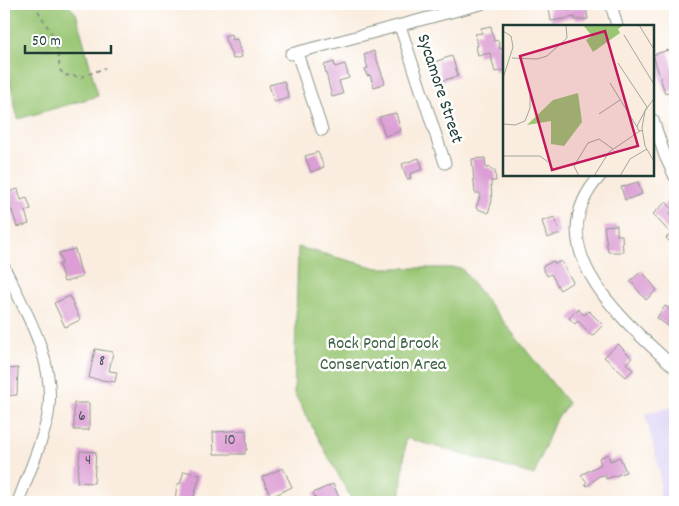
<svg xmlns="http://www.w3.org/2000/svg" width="679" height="506" viewBox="0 0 679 506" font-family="Dekko,sans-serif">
<rect width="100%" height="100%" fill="#fff"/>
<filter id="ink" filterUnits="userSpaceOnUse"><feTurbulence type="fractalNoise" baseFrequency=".02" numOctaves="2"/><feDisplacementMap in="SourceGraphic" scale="10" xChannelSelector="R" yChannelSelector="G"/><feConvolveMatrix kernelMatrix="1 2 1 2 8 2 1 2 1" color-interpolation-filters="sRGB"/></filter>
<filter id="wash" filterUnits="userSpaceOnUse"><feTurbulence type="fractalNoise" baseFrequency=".0096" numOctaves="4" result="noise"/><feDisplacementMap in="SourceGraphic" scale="20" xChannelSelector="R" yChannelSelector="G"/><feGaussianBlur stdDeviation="1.12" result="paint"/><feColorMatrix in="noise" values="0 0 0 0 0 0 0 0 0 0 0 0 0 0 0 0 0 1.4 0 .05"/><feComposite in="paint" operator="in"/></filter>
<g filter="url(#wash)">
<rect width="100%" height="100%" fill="#faeddf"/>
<path fill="#dfd5f5" d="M675 406V502H660V474L645 414Z"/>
<path fill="#99c673" stroke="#5c8254" d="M4 4H66L76 13 98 96 18 119 9 79 4 80Z
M298 247 377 268H461L568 403 554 423 534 475 406 438 400 502H353L294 393Z"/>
<g id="blocks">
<path fill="#dc9ed4" d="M654 4H675V7L654 8Z
M568 5V9L586 7 588 19 575 20V17L551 21 549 8Z
M491 26 494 41 498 40 500 49H504V70L495 72 490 53 478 56 476 46H478L475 34 482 33 481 28Z
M231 34 232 40 237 39 242 57 233 59 224 36Z
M668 50 675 73V90L665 93 653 55Z
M374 51 385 83 374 87 370 75 367 76 365 69 368 68 364 55Z
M452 56 458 76 442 81 437 61Z
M334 62 335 67 345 64 349 78 339 81 343 94 332 97 324 65Z
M284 81 289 98 274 102 269 85Z
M396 113 401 131 385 136 379 117Z
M318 152 324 167 311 172 305 156Z
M419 158 423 169 410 174 411 178 407 179 402 164Z
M485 158 486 168 491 167V170H495L496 181H491L492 201 488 213 476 208 480 196V193H475L472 159Z
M638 182 642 194 625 200 621 187Z
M18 189 21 200 27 198 31 209 25 211 29 224 17 227 12 210 9 211 4 193Z
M666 202 673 210 670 213 675 219V237L670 242 666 238 671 234 653 214Z
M555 217 560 234 547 238 542 221Z
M617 225V235H622L623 252H608L604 226Z
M75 249 82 277 64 282 59 264H62L59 253Z
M553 261 555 264 561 261 573 282 560 290 551 274 547 276 542 267Z
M642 271 657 290 646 300 630 281Z
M70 296 80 320 65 327 54 303Z
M665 306 675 312V331L657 318Z
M578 309 584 315 589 311 603 325 592 336 578 321 575 324 569 318Z
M618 344 632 358 626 363 633 370 626 377 604 357Z
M95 349 113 352 109 371 117 372 115 382 89 378Z
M18 368 17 395 4 396V369Z
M74 403H89V430H74Z
M246 430 247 450H245V454H214L213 432Z
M80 451 96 452 94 483 77 482Z
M608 454 610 461 620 457 626 472 606 479 605 475 599 476 587 486 585 484 587 482 581 475 601 464 599 458Z
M283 468 292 487 271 497 262 477Z
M184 471 200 475 194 496 191 502H175L177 483 180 484Z
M333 484 341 502H317L313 493Z"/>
</g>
</g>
<g filter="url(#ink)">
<use href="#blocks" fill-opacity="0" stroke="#8c958a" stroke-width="1"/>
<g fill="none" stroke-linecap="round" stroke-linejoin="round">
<g stroke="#8c958a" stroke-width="13">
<path id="minor" d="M611 4 617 26
M400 26 445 163
M297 53 322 130
M291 54 481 4
M653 120 665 156 675 177
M601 175C534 247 624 321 675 368
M4 267C26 313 57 362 48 415 42 445 28 474 18 502"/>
</g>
<path stroke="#8c958a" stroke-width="2" stroke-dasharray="4 4" stroke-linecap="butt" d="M34 4 56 41 60 70 64 75 81 77 105 68"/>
<use href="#minor" stroke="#fff" stroke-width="11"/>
</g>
</g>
<g text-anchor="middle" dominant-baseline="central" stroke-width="5" stroke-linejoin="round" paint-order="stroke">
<g font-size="15" fill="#4e555c">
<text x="102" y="362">8</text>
<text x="82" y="417">6</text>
<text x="230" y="441">10</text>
<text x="88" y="461">4</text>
</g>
<g font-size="18" fill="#1f3d34" stroke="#fff">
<text transform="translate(439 89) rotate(72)">Sycamore Street</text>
</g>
<g font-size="18" fill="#3e5f44" stroke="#fff">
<text x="383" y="344">Rock Pond Brook<tspan x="383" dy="21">Conservation Area</tspan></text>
</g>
</g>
<g transform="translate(503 25)">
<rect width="151" height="151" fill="#faeddf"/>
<path d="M80 0H121L115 4 117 8 90 27 83 15 89 11ZM75 68 79 97 61 121 48 119V96L24 100 50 75Z" fill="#99c673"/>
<path fill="none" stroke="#a2a79b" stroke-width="1" d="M136 0 152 26M0 6 8 11 10 22 0 53M121 10 152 61M9 33 34 34 44 31 64 13 63 0M115 38 144 82 134 101 135 105 139 106M107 58 134 102M152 72 142 86 139 103 142 121 152 138M96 89 117 75M0 99 12 100 22 96 27 83V70M0 131H37L45 137M76 151 71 141 85 118 96 114 110 124M91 151 106 127 137 106M117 151 127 134 144 124"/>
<path fill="#c2185b" fill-opacity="0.15" stroke="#c2185b" stroke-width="2.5" d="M102 6 135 121 49 145 17 31Z"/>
<rect width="151" height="151" fill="none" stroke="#1f3d34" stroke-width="2.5"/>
</g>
<rect width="679" height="506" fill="none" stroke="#fff" stroke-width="20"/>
<path d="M25 45v8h86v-8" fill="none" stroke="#1f3d34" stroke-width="2.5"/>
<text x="32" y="45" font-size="15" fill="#1f3d34" stroke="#ffffff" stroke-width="4" paint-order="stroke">50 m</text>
</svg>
